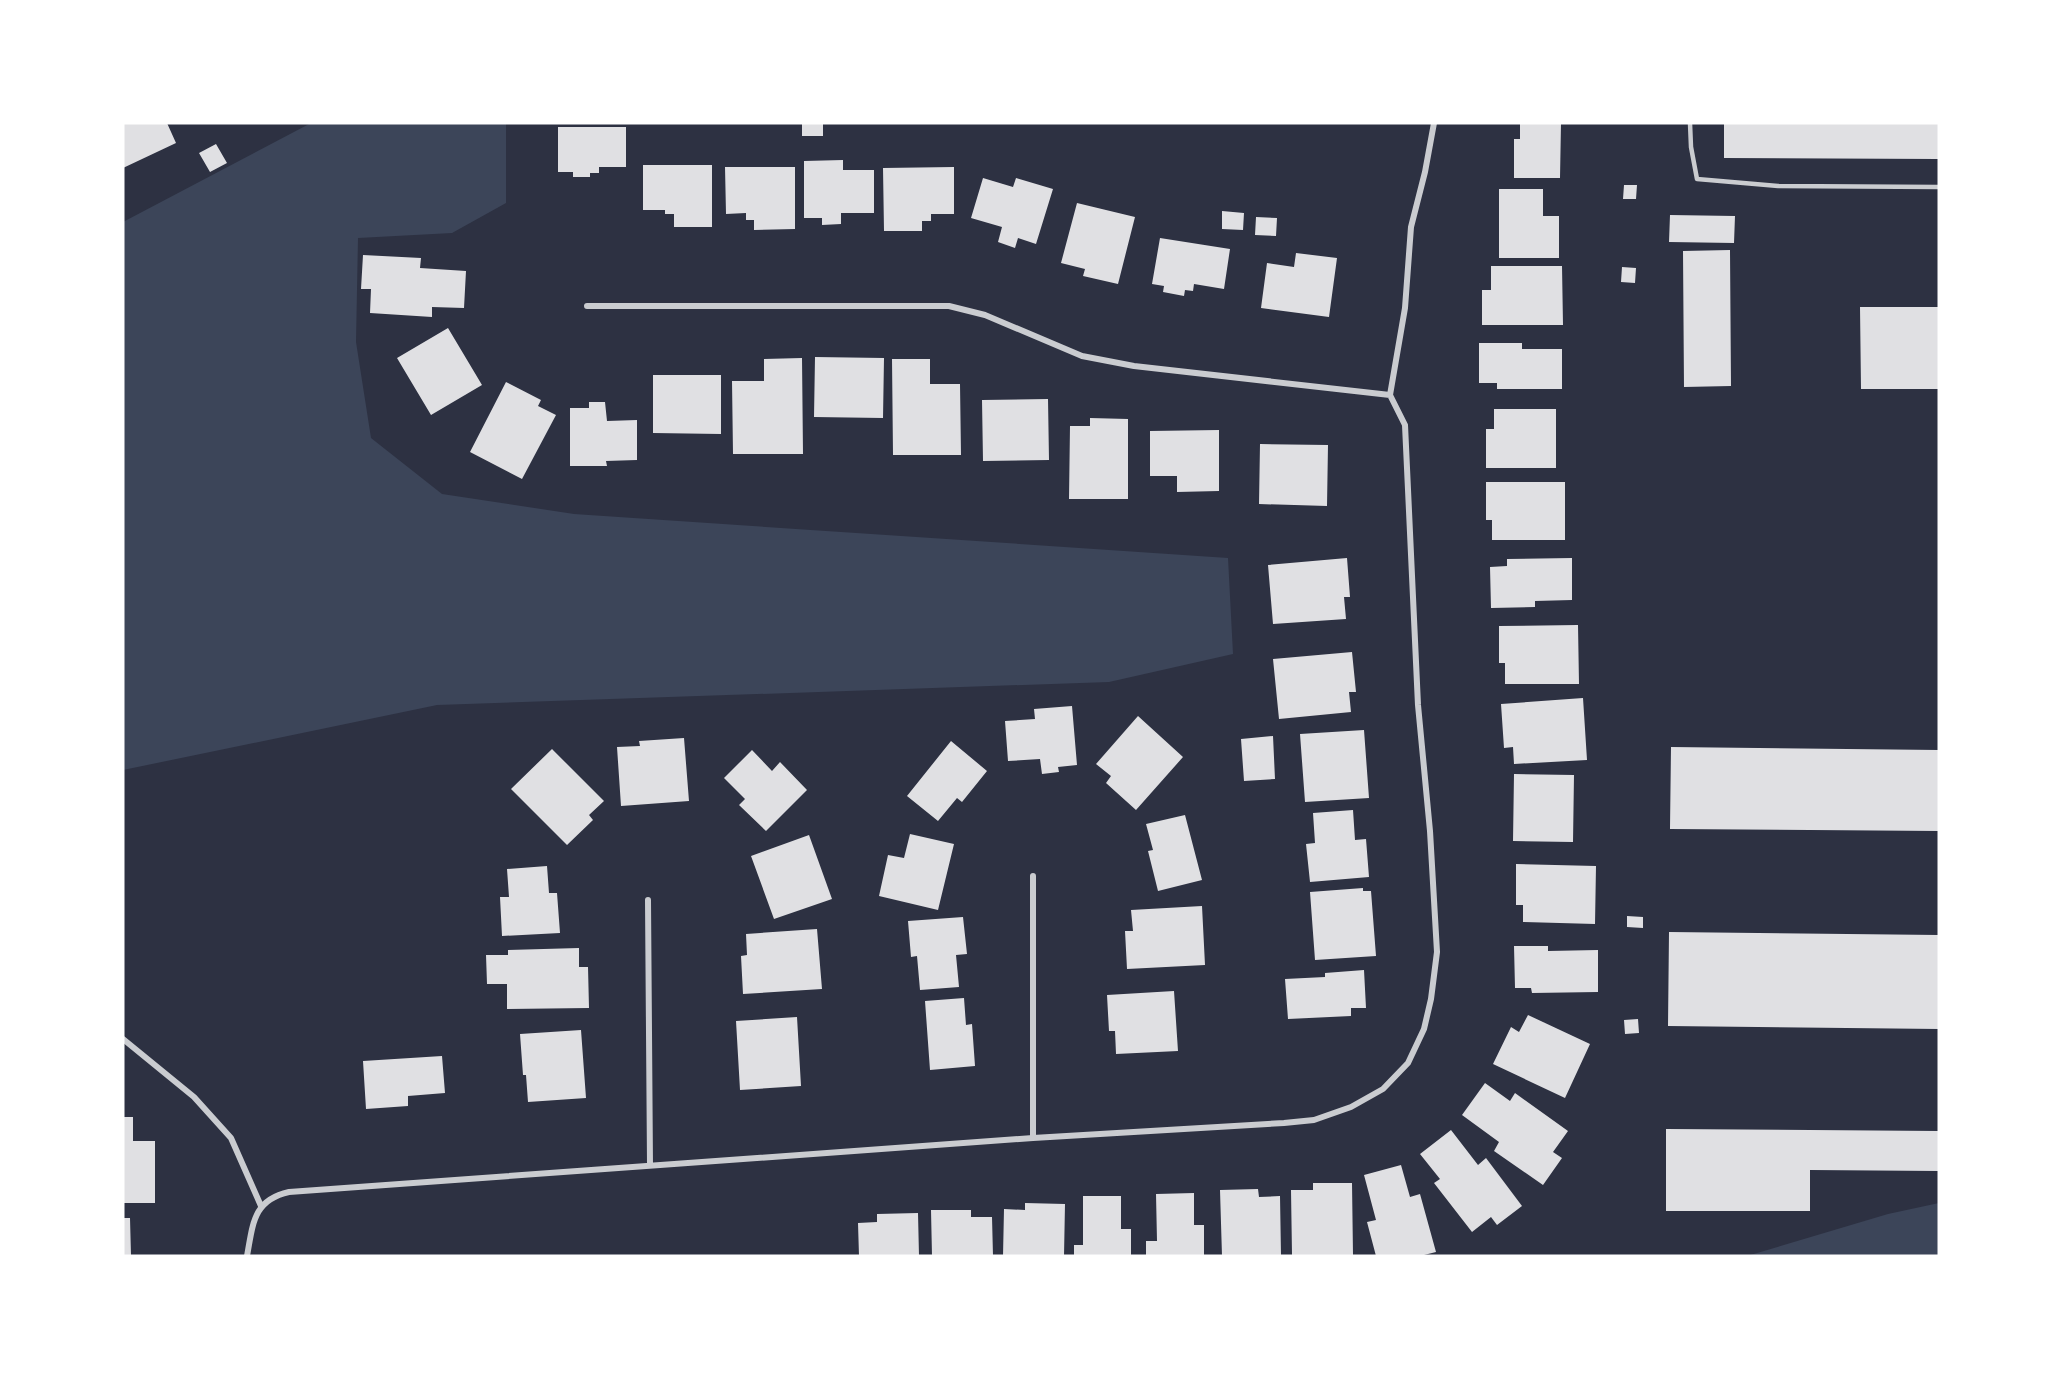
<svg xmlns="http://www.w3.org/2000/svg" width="2062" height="1379" viewBox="0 0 2062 1379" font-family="Cabin,sans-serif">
<rect width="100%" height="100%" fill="#2d3142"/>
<path fill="#3c4559" d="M311 123H506V203L452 233 358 238 356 342 371 438 442 494 574 514 1228 558 1233 654 1109 682 437 705 123 770V222Z
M1939 1203V1256H1747L1888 1214Z"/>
<path fill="#e0e0e3" d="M123 123H167L176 143 123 168Z
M802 123H823V136H802Z
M1520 123H1561L1560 178H1514V139H1520Z
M1724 123H1939V159L1724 158Z
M558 127H626V167H599V173H590V177H573V172H558Z
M216 144 227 163 210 172 199 153Z
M843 160V170H874V213H841V224L822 225V218H804V161Z
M643 165H712V227H674V214H665V210H643Z
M725 167H795V229L754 230V220H746V213L726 214Z
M954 167V214H931V221H922V231H884L883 168Z
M983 178 1013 187 1016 178 1053 189 1036 244 1018 238 1015 248 998 242 1002 227 971 218Z
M1624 185H1637L1636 199H1623Z
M1499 189H1543V216H1559V258H1499Z
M1077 203 1135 217 1118 284 1083 276 1085 269 1061 263Z
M1222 211 1244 213 1243 230 1222 229Z
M1670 215 1735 216 1734 243 1669 242Z
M1256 217 1277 218 1276 236 1255 235Z
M1160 238 1230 249 1224 289 1194 284 1193 291 1185 290 1184 296 1163 292 1164 286 1152 284Z
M1730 250 1731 386 1684 387 1683 251Z
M1296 253 1337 258 1329 317 1261 308 1267 263 1294 267Z
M363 255 421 258 420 268 466 271 464 308 432 307V317L370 313 371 289H361Z
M1491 266H1562L1563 325H1482V290H1491Z
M1622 267 1636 268 1635 283 1621 282Z
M1860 307H1939V389H1861Z
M448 328 482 385 431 415 397 358Z
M1479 343H1522V349H1562V389H1497V383H1479Z
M815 357 884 358 883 418 814 417Z
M802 358 803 454H733L732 381H764V359Z
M892 359H930V384H960L961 455H893Z
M653 375H721V434L653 433Z
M506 382 541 400 538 406 556 415 522 479 470 452Z
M1048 399 1049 460 983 461 982 400Z
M589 402H605L607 421 637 420V460L606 461 607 466H570V408H589Z
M1494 409H1556V468H1486V429H1494Z
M1090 418 1128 419V499H1069L1070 426H1090Z
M1219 430V491L1177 492V476H1150V431Z
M1260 444 1328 445 1327 506 1259 504Z
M1486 482H1565V540H1492V520H1486Z
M1347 558 1350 597H1344L1346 619 1273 624 1268 565Z
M1572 558V600L1535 601V607L1491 608 1490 567 1507 566V559Z
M1578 625 1579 684H1505V663H1499V626Z
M1352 652 1356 692H1349L1351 712 1279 719 1273 659Z
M1583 698 1587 760 1514 764 1513 747 1504 748 1501 704Z
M1072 706 1077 765 1058 767 1059 772 1042 774 1040 759 1008 761 1005 721 1035 719 1034 709Z
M1138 716 1183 757 1136 810 1106 783 1111 776 1096 764Z
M1364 730 1369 798 1305 802 1300 734Z
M1273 736 1275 779 1244 781 1241 739Z
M684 738 689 801 621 806 617 747 640 746 639 741Z
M951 741 987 771 962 802 957 798 938 821 907 796Z
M1671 747 1939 750V831L1670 829Z
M552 749 604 801 589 815 593 820 567 845 511 789Z
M752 750 772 771 780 762 807 790 766 831 739 805 745 799 724 778Z
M1514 774 1574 775 1573 842 1513 841Z
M1353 810 1355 840 1366 839 1369 877 1310 882 1306 844 1315 843 1313 813Z
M1185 815 1202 880 1158 891 1148 851 1153 850 1146 824Z
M910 834 954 844 938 910 879 896 888 855 904 858Z
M809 835 832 899 774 919 751 856Z
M1516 864 1596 866 1595 924 1523 922V905H1516Z
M547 866 549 893H557L560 933 502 936 500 897H509L507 869Z
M1363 888V891H1371L1376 956 1315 960 1310 892Z
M1202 906 1205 965 1127 969 1125 931H1133L1131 910Z
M1627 916 1643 917V928L1627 927Z
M963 917 967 954 956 955 959 987 920 990 917 956 911 957 908 921Z
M817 929 822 989 743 994 741 956 747 955 746 934Z
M1669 932 1939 935V1029L1668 1026Z
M1514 946H1548V951L1598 950V992L1532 993 1531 988H1515Z
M579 948V967H588L589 1008 507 1009V984H487L486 955H508V950Z
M1364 970 1366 1008H1351V1016L1288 1019 1285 979 1325 977V973Z
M1174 991 1178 1051 1116 1054 1115 1031H1109L1107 995Z
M964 998 966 1025 972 1024 975 1066 930 1070 925 1001Z
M1528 1015 1590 1044 1565 1098 1493 1064 1511 1027 1519 1032Z
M797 1017 801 1086 740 1090 736 1021Z
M1638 1019 1639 1033 1625 1034 1624 1020Z
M581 1030 586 1098 528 1102 526 1075H523L520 1034Z
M442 1056 445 1093 408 1096V1106L366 1109 363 1061Z
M1485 1083 1510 1101 1515 1093 1568 1131 1553 1152 1562 1158 1543 1185 1494 1151 1499 1142 1462 1115Z
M123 1117H133V1141H155V1203H123Z
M1666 1129 1939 1131V1171L1810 1170V1211H1666Z
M1451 1130 1478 1165 1486 1158 1522 1206 1497 1225 1491 1217 1472 1232 1434 1183 1440 1179 1420 1154Z
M1401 1165 1410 1197 1420 1194 1436 1252 1420 1256H1376L1367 1222 1376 1220 1364 1175Z
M1313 1183H1352L1353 1255H1292L1291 1190H1313Z
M1258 1189 1259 1197 1280 1196 1281 1256H1222L1220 1190Z
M1194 1193V1225H1204V1256H1146V1241H1157L1156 1194Z
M1083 1196H1121V1229H1131V1256H1074V1245H1083Z
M1025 1203 1065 1204 1064 1256H1003L1004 1209 1025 1210Z
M931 1210H971V1217H992L993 1256H932Z
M918 1213 919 1256H859L858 1223 877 1222V1214Z
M123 1218H130L131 1256H123Z"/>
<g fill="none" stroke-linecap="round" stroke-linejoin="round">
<path stroke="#caccd0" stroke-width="4.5" d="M1690 123 1691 147 1697 179 1778 186 1939 187"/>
<path stroke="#caccd0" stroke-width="6" d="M587 306H949L985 315 1082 356 1134 366 1390 395
M1033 876V1138
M648 900 650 1165
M123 1039 194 1097 231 1138 261 1206
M247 1256C253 1224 253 1200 289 1192L1033 1138 1284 1123 1314 1120 1351 1107 1383 1089 1408 1063 1424 1029 1431 999 1437 952 1430 831 1418 705 1405 425 1390 395 1405 308 1411 227 1425 172 1434 123"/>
</g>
<rect width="2062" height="1379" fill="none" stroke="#ffffff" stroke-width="249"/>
</svg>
